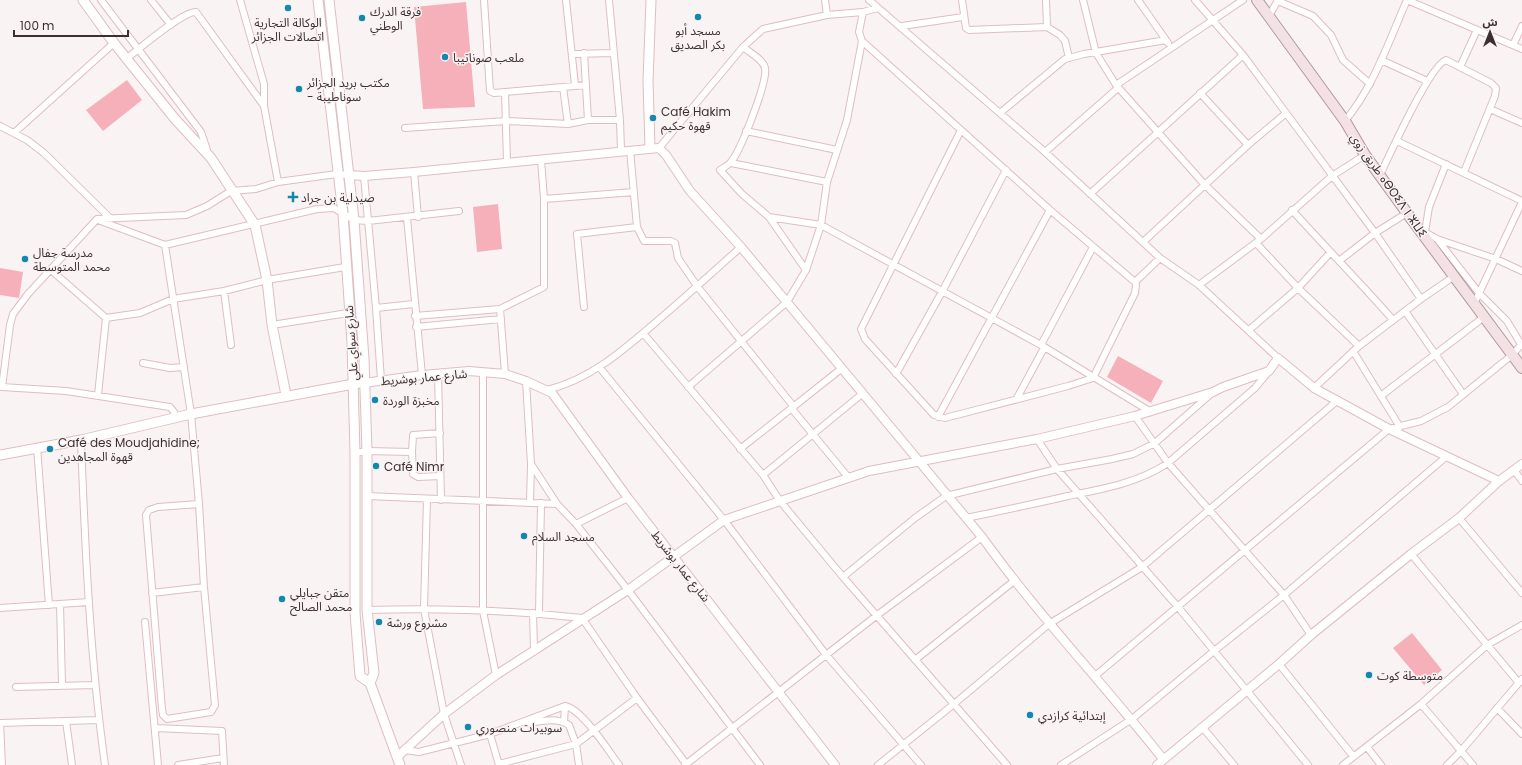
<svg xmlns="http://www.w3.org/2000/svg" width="1522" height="765" viewBox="0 0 1522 765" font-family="Poppins,'Noto Sans Arabic','Noto Sans Tifinagh',sans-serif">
<rect width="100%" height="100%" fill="#faf3f4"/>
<path fill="#f5b0ba" d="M466 2 475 107 423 109 414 7Z
M127 80 142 100 103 131 86 110Z
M498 204 502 249 477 252 473 207Z
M0 268 23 272 19 298 0 295Z
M1118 356 1163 381 1151 403 1107 377Z
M1412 633 1442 670 1424 685 1393 648Z"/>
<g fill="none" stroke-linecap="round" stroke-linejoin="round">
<g stroke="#e0bdc1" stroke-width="8">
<path id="minor" d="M101 0 201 132 207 150
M151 0 171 25
M240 0 264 84V106L278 182
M484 0 490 91 494 93 505 92
M566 0 575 85
M825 0 827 15
M869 0 1045 152 1160 258 1199 285 1278 358
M962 0 966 28 969 30 1047 27 1060 35 1065 41 1069 58
M1046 0 1047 27
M1083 0 1096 53 1116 85 1205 185 1261 239
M1138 0 1168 43
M1195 0 1243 55 1375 233 1421 299
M1407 0 1522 49
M1278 1 1313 16 1331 35 1343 60 1370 84
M1269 16 1278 0
M902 26 963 17
M862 41 1050 210 1135 282
M1513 45 1522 26
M743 47C750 53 763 59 765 68 768 81 740 153 730 163 727 166 723 168 720 170L742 194 769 217 821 225 1041 345 1151 412
M584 53 588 120
M572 54 614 53
M126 59C139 49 183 11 196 12L264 106
M1381 60 1427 81
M1460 67 1477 30
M1116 85 1243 0
M563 87 568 124
M1200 93 1248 145
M1490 109 1522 123
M1000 113 1065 59 1084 54 1166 40
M620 120 621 151
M1345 121C1374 86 1389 41 1407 0
M0 126 27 140 44 153 110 218
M405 128 506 121 568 124 588 120H620L609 0
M961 130 861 329 865 339 934 415 945 418 1068 386 1093 378 1135 293 1136 285 1135 282 1160 258
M746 131 837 150
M14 133 114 43
M1397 141 1522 201
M659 148 743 47 763 29 827 15 863 12
M1045 152 1118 88
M507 162 505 92 586 85
M731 163 827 182
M414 172 418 217
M1380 175C1389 156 1430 65 1446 60L1491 83 1496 88 1495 96 1464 172
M364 176 376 308 381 380
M1090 194 1243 55
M544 199 634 192
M1292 210C1325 247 1360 282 1393 320
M769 217 806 270
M407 218 422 375
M98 220 165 245 317 209 334 208 354 220 368 221 459 211
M637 227 644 241H671L675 243 678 258 697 286 794 407
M1423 231 1437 239 1496 259 1522 271
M1425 232 1429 207 1446 164
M1437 239 1479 293 1507 321 1522 346
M1143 242 1248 145 1285 114
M1256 243 1298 288 1359 346
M165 245 191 414 199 504 204 587 215 705 211 712 167 719 163 715 162 709 146 515 149 510 158 507 199 504
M1339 261 1375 233 1407 213
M51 270 106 318 140 313 173 299 224 291 267 280 345 267
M1199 285 1261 239 1332 176 1365 155
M224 291 231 345
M1474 304 1522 202
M584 307 577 234 637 227 630 150
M376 308 414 304
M1405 311 1463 394
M415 316 500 309
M272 325 348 313
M416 327 501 319
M1249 330 1298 288 1330 253
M643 333 763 475 780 501 843 577 1007 765
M1041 345 1093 247
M1353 351 1400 427
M143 363 170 368 184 367
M600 368 724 520 827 656 921 765
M438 374 441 500
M483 374V611L496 675
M505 374 500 309 544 287V199L541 160
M896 374 943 290 1006 170
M526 381 531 464 557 504 576 524 628 590 760 765
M688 387 787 302 806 270 821 225 827 182 847 120 862 41 859 32 863 12 878 8
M1314 388 1359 346 1421 299 1453 277
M547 390C593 379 628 346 663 316 690 293 715 270 741 247
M98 395 106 318
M1382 395 1484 317
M1017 398 1044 348
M792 409 848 477
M1135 416 1168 463 1284 595 1311 635
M938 417 1050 210
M175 418 174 412 170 407 66 391 2 387 10 325 13 314 28 294 97 219 186 215 207 206 231 191 256 189 278 182 337 174 348 175
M1037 439 1057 469 1178 607 1308 765
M81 440C85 548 90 657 105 765
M37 447 49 605
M740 449 841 369
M412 452 413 435 440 433
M355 453 367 451 412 452 413 474 418 477 440 476
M1514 470 1522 481
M763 475 862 394
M367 496 557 504
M427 499 424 609 444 714 461 765
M530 502 531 464
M966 518C1000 511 1034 504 1068 496 1103 489 1138 483 1168 463L1255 388 1269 371
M1459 518 1522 593
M576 524 628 498
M1411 554 1519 683
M843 577 915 518 946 496 1057 469 1112 459 1133 454 1155 443 1213 392
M152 593 204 587
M60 604 62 685
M0 608 89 602
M367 610C439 608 510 610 582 618L637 698 687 765
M533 613 534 649
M539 613 541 503
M145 622 158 765
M915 660 1014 581
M1279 664 1353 756
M1095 676 1389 429 1421 421 1448 407 1512 355 1521 345
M16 687 95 685
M1421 704 1473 765
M1497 708 1522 734
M66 721 72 765
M564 722 565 706
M529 723C541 721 557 717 569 725L576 744 579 765
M156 728 222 731 224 765
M1203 728 1234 765
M1367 747 1381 765
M405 750 419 752 490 734
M499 764 576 744 637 698
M2 765 0 723 98 720
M178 765 223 758
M499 765 490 734 565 706C582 709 608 750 619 765
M685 765 876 616 982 537
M878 765 954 704 1049 624 1142 567 1338 400
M1061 765 1132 719 1214 651 1284 595 1447 456
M1343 765 1421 704 1487 645 1522 625
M1447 765 1461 751 1522 679"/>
</g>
<g stroke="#e0bdc1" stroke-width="10">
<path id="tertiary" d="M348 175 364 176 414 172 659 148 666 155 690 191 741 247 982 537C1038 615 1104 684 1163 759
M364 383 422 375 469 371 505 374 526 381 552 393 628 498 835 765
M397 757 444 714 496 675 628 590 724 520 869 471 1037 439 1135 416 1213 392 1223 387 1269 371 1278 358 1314 388 1389 429 1499 481
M1157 765 1279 664 1311 635 1411 554 1459 518 1499 481 1522 464"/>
</g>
<g stroke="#e0bdc1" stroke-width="11">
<path id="secondary" d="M83 0 114 43 175 119 211 158 255 225 267 280 272 325 286 395
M318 0 343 214 352 343 355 453V613L360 676 370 683 400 765
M329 0 354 220 364 359 367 451V610L374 673 370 683
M650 148 648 81 651 0
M0 455 81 440 191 414 359 383"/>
</g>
<g stroke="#af9698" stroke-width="12">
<path id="primary" d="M1257 0 1345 121 1365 155 1407 213 1522 368"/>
</g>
<use href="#minor" stroke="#fff" stroke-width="6"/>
<use href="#tertiary" stroke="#fff" stroke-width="8"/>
<use href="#secondary" stroke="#fff" stroke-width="9"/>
<use href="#primary" stroke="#f4e1e3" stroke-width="10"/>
</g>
<g fill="#1388ad" stroke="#faf3f4" stroke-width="1.5">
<circle cx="288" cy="8" r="4"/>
<circle cx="698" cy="17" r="4"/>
<circle cx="362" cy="18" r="4"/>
<circle cx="445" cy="57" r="4"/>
<circle cx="299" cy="89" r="4"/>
<circle cx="653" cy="118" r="4"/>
<path d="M291 191h4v4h4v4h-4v4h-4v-4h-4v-4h4z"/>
<circle cx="25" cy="259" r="4"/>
<circle cx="375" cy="400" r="4"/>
<circle cx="50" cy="449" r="4"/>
<circle cx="376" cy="466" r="4"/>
<circle cx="524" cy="536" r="4"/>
<circle cx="282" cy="599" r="4"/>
<circle cx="379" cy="622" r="4"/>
<circle cx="1369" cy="675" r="4"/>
<circle cx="1030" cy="715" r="4"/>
<circle cx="468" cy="727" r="4"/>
</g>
<g text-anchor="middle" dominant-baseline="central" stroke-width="3" stroke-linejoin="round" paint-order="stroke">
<g font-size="12" fill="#3d2f31" stroke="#faf3f4" text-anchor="start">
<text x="370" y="11">فرقة الدرك<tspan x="370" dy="14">الوطني</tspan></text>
<text x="288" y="22" text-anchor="middle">الوكالة التجارية<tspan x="288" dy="14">اتصالات الجزائر</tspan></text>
<text x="698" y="30" text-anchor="middle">مسجد أبو<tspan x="698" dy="14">بكر الصديق</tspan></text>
<text x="453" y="57">ملعب صوناتيبا</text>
<text x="307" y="82">مكتب بريد الجزائر<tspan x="307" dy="14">- سوناطيبة</tspan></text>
<text x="661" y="111">Café Hakim<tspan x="661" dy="14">قهوة حكيم</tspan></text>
<text x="301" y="197">صيدلية بن جراد</text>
<text x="33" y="252">مدرسة جفال<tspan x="33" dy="14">محمد المتوسطة</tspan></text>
<text x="383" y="400">مخبزة الوردة</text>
<text x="58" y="442">Café des Moudjahidine;<tspan x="58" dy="14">قهوة المجاهدين</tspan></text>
<text x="384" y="466">Café Nimr</text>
<text x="532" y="536">مسجد السلام</text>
<text x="290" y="592">متقن جبايلي<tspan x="290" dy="14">محمد الصالح</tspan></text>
<text x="387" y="622">مشروع ورشة</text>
<text x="1377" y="675">متوسطة كوت</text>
<text x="1038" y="715">إبتدائية كرازدي</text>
<text x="476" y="727">سوبيرات منصوري</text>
</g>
<g font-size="12" fill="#3d2f31" stroke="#faf3f4">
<text transform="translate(1389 185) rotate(55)">طريق زوي ⴰⴱⵔⵉⴷ ⵏ ⵣⵡⵉ</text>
<text transform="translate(351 343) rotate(-94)">شارع سواي علي</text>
<text transform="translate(424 377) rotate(-5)">شارع عمار بوشريط</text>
<text transform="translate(681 566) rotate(52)">شارع عمار بوشريط</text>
</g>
</g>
<g transform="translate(1490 32)" stroke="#faf3f4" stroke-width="3" paint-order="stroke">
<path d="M0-3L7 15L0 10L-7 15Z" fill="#3d2f31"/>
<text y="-6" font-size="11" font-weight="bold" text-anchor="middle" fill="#3d2f31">ش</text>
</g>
<path d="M14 30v6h114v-6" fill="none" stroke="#3d2f31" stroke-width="2"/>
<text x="20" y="30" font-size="12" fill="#3d2f31" stroke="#faf3f4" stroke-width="3" paint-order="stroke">100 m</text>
</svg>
